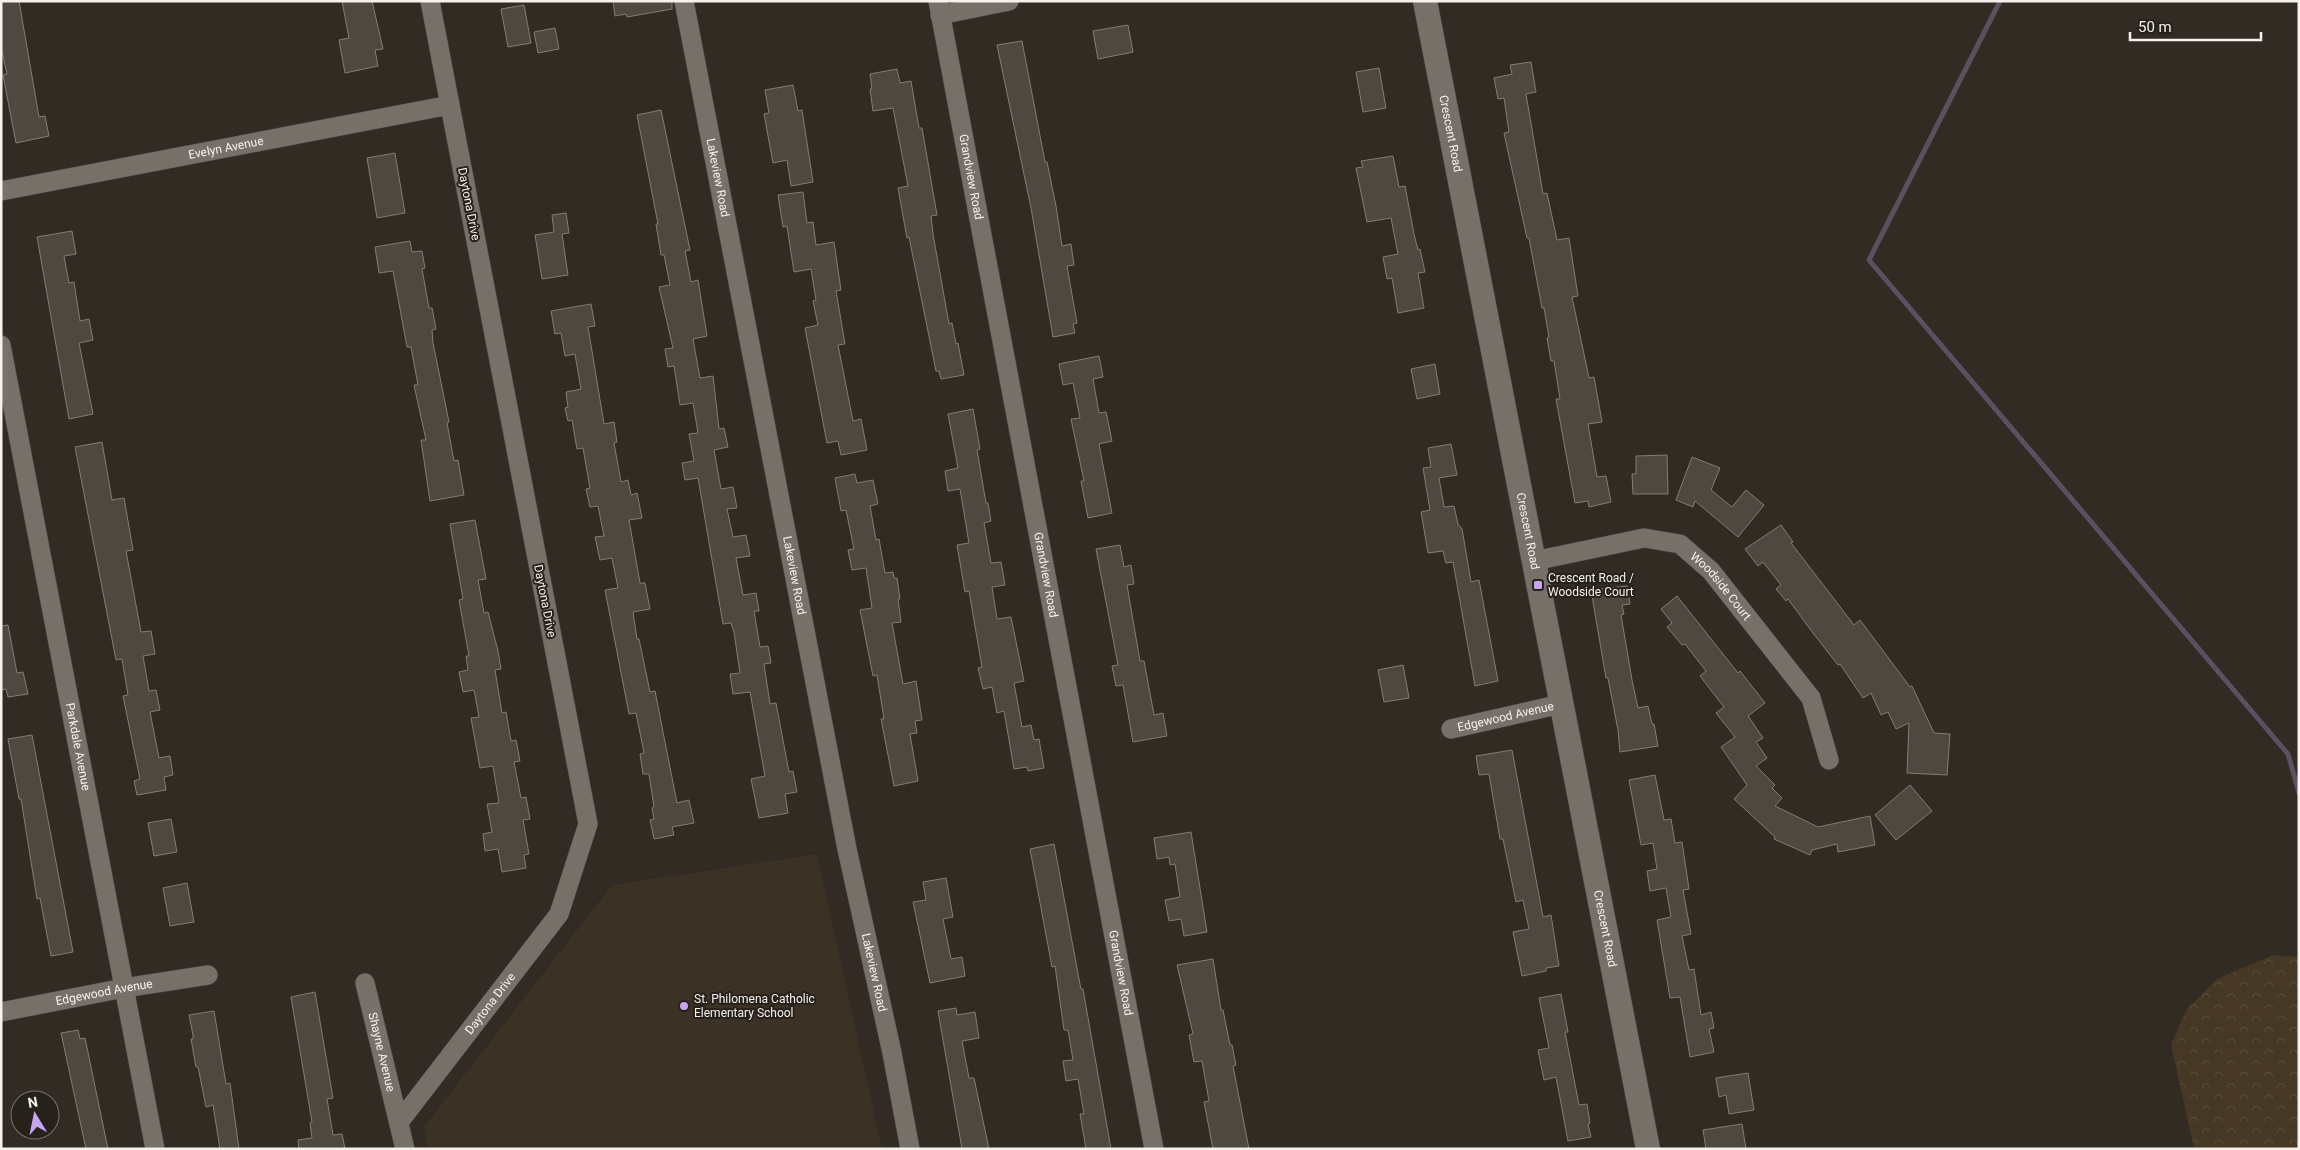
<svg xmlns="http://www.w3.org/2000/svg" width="2300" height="1150" viewBox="0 0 2300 1150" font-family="Roboto,sans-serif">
<defs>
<pattern id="forest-crowns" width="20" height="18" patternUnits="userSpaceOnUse" patternTransform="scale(1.25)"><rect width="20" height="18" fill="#473825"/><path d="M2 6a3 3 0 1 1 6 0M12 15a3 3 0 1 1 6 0" fill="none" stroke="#594c3a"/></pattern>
</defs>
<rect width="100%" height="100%" fill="#312b24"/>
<path fill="#3b3225" d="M817 854 882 1149H428L424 1127 612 885Z"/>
<path fill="url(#forest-crowns)" d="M2273 955 2299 957V1149H2194L2171 1044 2187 1009 2217 979Z"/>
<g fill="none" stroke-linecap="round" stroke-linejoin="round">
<path stroke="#5a505f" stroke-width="5" d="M2000 1 1869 260 2288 754 2299 793"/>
</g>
<path fill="#4e4840" stroke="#847d75" d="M1 1H19L39 117 45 116 49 136 16 143 3 75 7 74 1 47Z
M342 1H372L383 49 375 50 378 66 345 73 339 40 349 38Z
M613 1H672V9L627 17 626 14 615 16Z
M524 5 531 43 508 47 501 9Z
M1128 25 1133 52 1098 59 1093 31Z
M555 28 559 49 538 53 534 32Z
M1022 41 1045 162H1047L1056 206 1062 246 1071 244 1074 265 1067 266 1077 323 1073 324 1075 333 1053 337 1031 208 997 45Z
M1531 62 1536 92 1526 94 1543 194 1547 193 1557 240 1569 238 1578 296 1572 297 1589 378 1594 377 1602 422 1588 424 1597 477 1606 476 1611 502 1589 507 1588 501 1575 503 1556 399H1560L1554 361H1551L1547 338 1549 337 1544 308H1542L1529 238H1527L1507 147 1504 133 1509 132 1504 98 1498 99 1494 78 1512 74 1510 65Z
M1379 68 1386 108 1363 112 1356 72Z
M897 69 900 83 911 81 919 128H922L937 215 931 216 933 234 949 324 952 323 956 344 958 343 964 375 941 379 939 371H936L909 237 907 238 898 188 908 186 893 108 873 111 870 89H872L870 74Z
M793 85 798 111 802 110 813 182 791 186 787 160 773 163 764 114 769 113 765 90Z
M661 110 690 250 685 251 691 282 698 280 707 336 693 339 700 378 713 376 719 429 724 428 728 447 714 450 721 489 733 487 737 508 727 509 733 537 746 535 750 556 736 558 743 595 756 593 759 611H754L760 647 768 646 771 663 764 664 770 704 776 703 789 772 793 771 797 792 785 794 788 813 759 818 751 779 765 776 750 692 733 694 730 674 740 673 734 632 731 623 723 624 698 478 685 480 682 463 694 461 689 434 698 433 693 403 680 405 674 366 668 367 665 349 673 348 659 287 670 285 664 255H661L656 224H658L637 115Z
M395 153 405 213 377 218 367 158Z
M1393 156 1399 187 1405 186 1414 234 1418 250 1420 249 1425 272 1418 273 1424 308 1398 313 1392 278 1387 279 1383 257 1398 254 1391 218 1367 222 1356 168 1363 167 1361 161Z
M803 192 807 223 813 222 816 245 834 242 841 290 836 291 845 344 838 345 853 421 861 419 867 450 841 455 838 441 827 443 805 328 818 325 813 301 816 300 811 269 794 272 787 226 783 227 778 195Z
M566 213 569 233 562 234 568 275 542 279 535 235 554 232 552 215Z
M72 231 76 254 64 256 69 283 74 282 80 321 89 319 93 340 79 343 93 414 69 419 37 237Z
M410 241 412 252 422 251 425 268 422 269 429 308H432L436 329 432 330 433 343 449 422 447 423 454 461 458 460 464 495 430 501 421 440H426L414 385H418L411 347H407L393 271 379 273 375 247Z
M591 304 595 326 588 327 604 424 614 422 617 442 614 443 621 482 628 480 631 495 637 493 642 518 629 520 640 583H645L650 609 633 612 637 639H639L650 692 655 691 677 803 689 800 694 823 672 827 674 835 654 839 650 820 654 819 652 808 654 807 649 774H643L640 754 644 753 636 713 629 714 605 590 618 588 612 558 600 560 595 537 604 536 598 506 590 507 586 489 590 488 583 448 577 449 572 420 568 421 565 408 568 407 566 392 581 389 575 354 565 356 561 333 555 334 551 311Z
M1099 356 1103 377 1093 379 1099 413 1106 412 1112 441 1099 444 1112 513 1088 518 1081 481H1084L1071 419 1080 418 1073 383 1063 385 1059 364Z
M1435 364 1440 394 1417 399 1411 369Z
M973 409 980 449 977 450 986 503H988L991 521 984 523 991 563 1001 562 1005 585 992 587 997 619 1011 617 1024 681 1014 683 1022 727 1031 725 1034 740 1039 739 1044 768 1028 771 1027 767 1014 769 1004 711 997 713 992 687 983 689 978 668 982 667 969 591 965 592 957 545 969 543 960 489 948 491 945 471 958 468 948 414Z
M102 442 112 500 124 498 133 550 126 551 141 632 151 631 155 654 143 656 149 691 156 690 160 710 150 712 159 758 170 756 173 775 164 777 166 790 137 795 134 781 140 779 123 696 128 695 122 659 116 660 75 447Z
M1451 444 1457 475 1439 478 1444 507 1454 506 1458 524 1462 529 1471 582 1479 580 1498 681 1475 686 1453 562 1446 563 1443 551 1428 553 1421 512 1430 510 1423 468 1431 467 1428 448Z
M1667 455 1668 494H1633L1632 474H1636V456Z
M1692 457 1720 468 1711 490 1732 507 1746 490 1764 505 1738 537 1695 501 1693 507 1676 500Z
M855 474 857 483 873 480 878 504 870 506 876 540 879 539 885 573 893 572 894 578H897L900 599H898L901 622 892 623 903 684 916 681 922 720 915 721 917 733 910 734 918 781 894 786 881 719H884L877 675 873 676 860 610 872 608 866 568 852 570 848 550 854 549 846 510 841 511 835 478Z
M475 520 486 579 478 580 484 613 488 612 498 651 501 669 495 670 502 713 506 712 511 741 516 740 520 761 514 762 521 798 526 797 530 819 523 820 529 854 524 855 526 868 502 872 498 849 485 851 483 834 492 832 487 804 499 803 493 766 480 768 471 718 479 717 474 690 463 692 459 672 468 670 466 656H469L459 600 463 599 450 524Z
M1781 525 1793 542 1791 543 1854 625 1860 620 1910 687 1912 686 1934 733 1950 734 1947 775 1907 773 1909 723 1896 729 1888 712 1881 715 1871 693 1863 698 1840 664 1838 665 1813 633 1788 599 1786 601 1776 589 1781 585 1763 562 1758 566 1745 549Z
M1120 545 1124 567 1131 565 1134 584 1127 585 1140 661H1144L1154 715 1163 713 1167 736 1133 742 1123 685 1116 686 1112 666 1118 665 1096 549Z
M1627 586 1630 604 1622 605 1624 614 1621 615 1632 680 1638 708 1648 706 1652 724H1654L1658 746 1620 752 1618 730 1608 678H1606L1591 590Z
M1677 596 1738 673 1740 671 1765 703 1748 716 1763 738 1756 742 1767 758 1756 766 1775 785 1772 788 1782 798 1775 806 1818 827 1870 816 1875 845 1838 852 1837 844 1812 850 1810 855 1774 839 1775 837 1734 799 1747 785 1721 747 1735 737 1716 713 1724 707 1700 676 1706 671 1685 644 1682 645 1667 627 1672 623 1661 609Z
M8 625 17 673 23 672 28 694 8 697 6 689 1 690V626Z
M1403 665 1409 698 1384 702 1378 670Z
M32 735 73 952 51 956 40 898 37 899 21 799H19L8 739Z
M1512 750 1543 917 1551 915 1559 966 1546 968V971L1522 976 1513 932 1529 929 1523 900 1516 902 1503 839H1500L1489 774 1479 775 1476 756Z
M1655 775 1664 820 1671 819 1675 843 1682 842 1689 889 1683 890 1691 934 1682 936 1689 970 1694 969 1701 1015 1711 1012 1714 1028 1709 1029 1714 1052 1690 1057 1680 997 1670 998 1657 920 1671 917 1666 888 1650 891 1647 871 1657 869 1653 843 1641 845 1629 780Z
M1910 785 1932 811 1896 840 1875 815Z
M171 819 177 852 154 856 148 823Z
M1191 832 1207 932 1184 936 1181 919 1169 921 1165 900 1180 897 1175 864 1170 865 1169 857 1157 859 1154 838Z
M1054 844 1079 979 1081 989H1083L1111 1149H1086L1080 1114H1084L1078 1079 1066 1081 1063 1061 1073 1060 1068 1030H1064L1055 966 1052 967 1030 849Z
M946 878 953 917 943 919 951 959 962 957 965 976 930 983 913 902 926 900 923 882Z
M187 883 194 922 170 926 163 888Z
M1213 959 1221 1010H1223L1230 1045H1232L1236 1065 1233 1066 1249 1149H1213L1204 1102 1209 1101 1202 1061 1194 1062 1189 1035 1193 1034 1177 965Z
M315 992 333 1098 327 1099 333 1135 342 1134 345 1149H299L298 1140 312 1138 310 1123 312 1122 291 997Z
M1561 994 1568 1032H1565L1579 1105 1587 1104 1590 1123 1588 1124 1591 1137 1568 1141 1556 1077 1544 1080 1538 1050 1549 1048 1539 998Z
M956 1008 957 1015 975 1012 979 1038 962 1041 969 1078H974L989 1149H962L938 1011Z
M214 1011 226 1084 230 1083 239 1149H220L213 1105 206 1107 198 1067H196L191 1039H193V1035L189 1015Z
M78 1030 80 1039 85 1038 108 1149H86L61 1033Z
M1748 1073 1754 1110 1729 1114 1726 1095 1719 1097 1716 1078Z
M1742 1124 1746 1149H1706L1703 1130Z"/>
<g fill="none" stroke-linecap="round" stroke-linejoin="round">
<g stroke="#4e4943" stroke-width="20">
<g id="minor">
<path id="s1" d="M684 1 847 849 892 1053 910 1149"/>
<path id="s2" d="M938 1 1154 1149"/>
<path d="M940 15 1009 1"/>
<path id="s3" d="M1 191 450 105"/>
<path id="s4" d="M1 345 155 1149"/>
<path id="s5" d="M1534 561 1644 538 1680 544 1711 571 1811 698 1829 760"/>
<path id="s6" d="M1451 729 1561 704"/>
<path id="s7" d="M365 983 405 1149"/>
<path id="s8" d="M1 1012 124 988 208 975"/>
<path id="s9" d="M400 1121 559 914 588 824 430 1"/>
</g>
</g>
<g stroke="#4e4943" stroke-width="25">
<g id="tertiary">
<path id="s10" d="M1425 1 1648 1149"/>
</g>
</g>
<use href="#minor" stroke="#777068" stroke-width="19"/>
<use href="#tertiary" stroke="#777068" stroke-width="24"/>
</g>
<g fill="#c8a6ef" stroke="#27211b" stroke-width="2">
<rect x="1533" y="580" width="10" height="10" rx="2.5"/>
<circle cx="684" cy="1006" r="5"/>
</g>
<g text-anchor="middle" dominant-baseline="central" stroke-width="4" stroke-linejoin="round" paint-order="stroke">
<g font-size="12" fill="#f5f1ec" stroke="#27211b">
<text stroke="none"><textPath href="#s10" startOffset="135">Crescent Road</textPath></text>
<text stroke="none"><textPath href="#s3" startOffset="229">Evelyn Avenue</textPath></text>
<text stroke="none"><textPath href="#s2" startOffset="179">Grandview Road</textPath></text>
<text stroke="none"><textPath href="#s1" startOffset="180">Lakeview Road</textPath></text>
<text transform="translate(469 204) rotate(79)">Daytona Drive</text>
<text stroke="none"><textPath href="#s10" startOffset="540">Crescent Road</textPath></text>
<text stroke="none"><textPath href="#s2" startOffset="584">Grandview Road</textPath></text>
<text stroke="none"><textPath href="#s1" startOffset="585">Lakeview Road</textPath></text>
<text stroke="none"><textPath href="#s5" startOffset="208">Woodside Court</textPath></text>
<text transform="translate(545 601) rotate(79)">Daytona Drive</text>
<text stroke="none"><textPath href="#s6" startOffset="56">Edgewood Avenue</textPath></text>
<text stroke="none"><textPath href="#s4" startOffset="409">Parkdale Avenue</textPath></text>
<text stroke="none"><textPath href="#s10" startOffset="945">Crescent Road</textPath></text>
<text stroke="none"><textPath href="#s1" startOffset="990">Lakeview Road</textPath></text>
<text stroke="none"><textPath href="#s2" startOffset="989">Grandview Road</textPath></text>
<text stroke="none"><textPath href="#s8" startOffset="105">Edgewood Avenue</textPath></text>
<text stroke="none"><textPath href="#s9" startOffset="148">Daytona Drive</textPath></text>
<text stroke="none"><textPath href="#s7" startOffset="71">Shayne Avenue</textPath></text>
</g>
<g font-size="12" fill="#f5f1ec" stroke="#27211b" text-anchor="start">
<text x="1548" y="578">Crescent Road /<tspan x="1548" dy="14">Woodside Court</tspan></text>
<text x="694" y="999">St. Philomena Catholic<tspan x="694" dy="14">Elementary School</tspan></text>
</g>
</g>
<rect width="2300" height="1150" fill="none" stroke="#f5f1ec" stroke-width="5"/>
<g transform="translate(35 1115) rotate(350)"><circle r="24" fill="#27211b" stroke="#79746f"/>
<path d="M0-4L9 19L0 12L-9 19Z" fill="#c8a6ef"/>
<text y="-8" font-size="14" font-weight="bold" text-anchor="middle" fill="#f5f1ec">N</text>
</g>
<path d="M2130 32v8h131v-8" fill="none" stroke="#f5f1ec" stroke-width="2.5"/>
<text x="2138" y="32" font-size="15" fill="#f5f1ec" stroke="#27211b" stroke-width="4" paint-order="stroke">50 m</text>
</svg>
